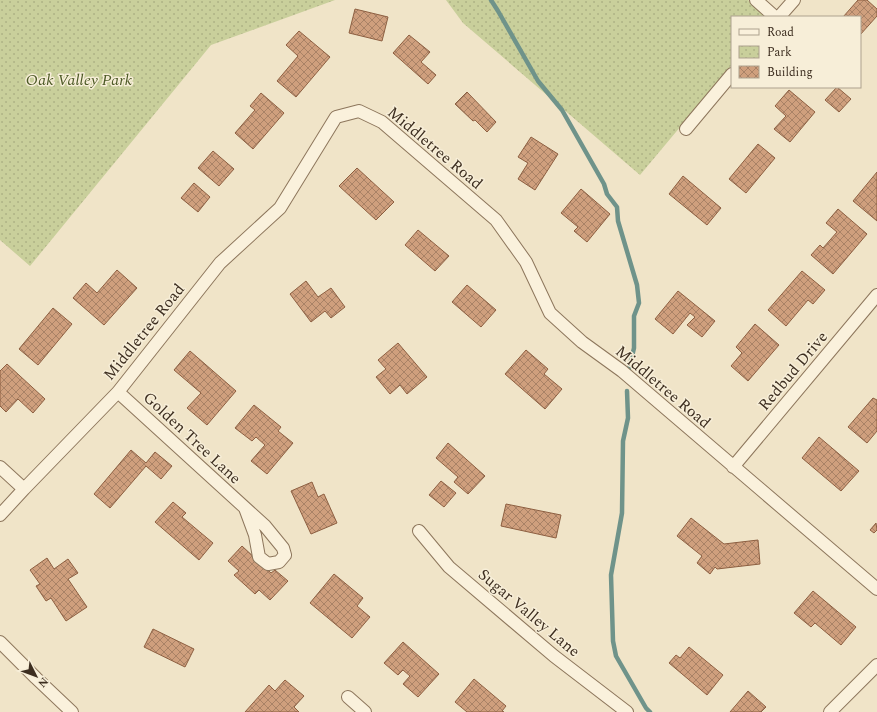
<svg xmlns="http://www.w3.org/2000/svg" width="877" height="712" viewBox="0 0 877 712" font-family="Spectral,serif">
<defs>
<pattern id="park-dots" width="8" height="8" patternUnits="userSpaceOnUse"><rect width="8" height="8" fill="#c9cf9b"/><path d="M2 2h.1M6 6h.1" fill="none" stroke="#aeb285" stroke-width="1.8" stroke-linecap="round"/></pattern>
<pattern id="building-cross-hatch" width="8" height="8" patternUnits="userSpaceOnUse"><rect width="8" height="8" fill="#cf9f7d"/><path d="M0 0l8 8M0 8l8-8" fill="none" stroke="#a98266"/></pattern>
</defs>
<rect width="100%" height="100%" fill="#f0e4c8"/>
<path fill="url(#park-dots)" d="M0 0H335L211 45 30 266 0 240Z
M446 0H748L768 17H732V65L640 175 463 23Z"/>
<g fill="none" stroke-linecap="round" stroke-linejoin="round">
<path stroke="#6f938a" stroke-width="4.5" d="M491 0 498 11 538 81 562 110 604 184 607 194 617 207 618 221 637 285 639 303 634 316V348L628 373
M627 391 628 418 623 441 622 513 611 575 613 641 616 656 646 708 650 712"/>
</g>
<path fill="url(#building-cross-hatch)" stroke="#8d5f41" d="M858 0H867L877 9V16L860 35V17H843Z
M355 9 388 17 382 41 349 33Z
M299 31 330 57 296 97 277 81 298 56 286 45Z
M409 35 430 52 421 62 436 75 428 84 393 53Z
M837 87 851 99 839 112 825 100Z
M789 90 815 112 790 142 774 129 786 116 775 106Z
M467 92 496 122 487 132 475 120 473 121 455 104Z
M261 93 284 113 253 149 235 133 255 110 250 106Z
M531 137 558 154 535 190 518 179 528 163 518 157Z
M758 144 775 158 746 193 729 179Z
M213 151 234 169 219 186 198 168Z
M357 168 394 202 376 220 339 186Z
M877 172V221L853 201Z
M683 176 721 208 707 225 669 194Z
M194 183 210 197 198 212 181 198Z
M581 189 610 214 587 242 574 231 578 227 561 213Z
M838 209 867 234 833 274 811 255 820 245 823 248 837 232 826 223Z
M418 230 449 256 435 271 405 245Z
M117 270 137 288 104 325 73 298 86 283 97 293Z
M802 271 825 290 813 304 808 300 786 326 768 310Z
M306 281 318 297 331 288 345 307 331 318 325 311 311 322 290 294Z
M467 285 496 310 481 327 452 302Z
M678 291 715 321 702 337 687 325 695 317 690 313 673 334 655 319Z
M53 308 72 324 38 365 19 349Z
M755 324 779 345 748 381 731 366 742 353 736 347Z
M398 343 427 377 407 394 400 385 390 394 376 377 386 369 378 360Z
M526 350 548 369 544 374 562 389 545 409 505 374Z
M190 351 236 391 207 425 187 408 201 393 174 370Z
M7 364 45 399 33 413 18 399 6 412 0 406V371Z
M873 398 877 400V431L867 443 848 427Z
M254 405 281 427 278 431 293 443 267 474 251 461 265 445 256 437 252 441 235 428Z
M819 437 859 471 841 491 802 458Z
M448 443 485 476 468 494 454 482 458 477 436 458Z
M131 450 146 463 155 452 172 466 161 479 146 466 110 508 94 494Z
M441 481 456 493 444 507 429 495Z
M312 482 318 497 324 494 337 523 311 534 291 491Z
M173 502 186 513 182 517 213 543 199 560 155 522Z
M506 504 561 515 556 538 501 526Z
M691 518 724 544 758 540 760 564 717 569 715 567 710 574 697 563 702 556 677 536Z
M876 523 877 530 874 533 870 530Z
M242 546 271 573 275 570 288 581 270 600 259 590 255 594 234 575 239 571 228 561Z
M47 558 54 569 68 559 78 573 68 579 87 607 66 621 51 598 46 601 36 586 40 584 30 570Z
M334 574 363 598 357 606 370 617 352 638 310 603Z
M813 591 856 627 841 645 815 623 811 627 794 613Z
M153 629 194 649 185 667 144 647Z
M403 642 439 674 418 697 403 684 410 676 403 670 398 675 384 663Z
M689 647 723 675 707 695 669 663 676 655 680 658Z
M474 679 506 706 502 711 504 712H467L455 702Z
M285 680 304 696 294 707 299 712H245L269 685 275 691Z
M748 691 766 707 761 712H730Z"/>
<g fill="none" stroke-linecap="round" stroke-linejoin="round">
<g stroke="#8d765c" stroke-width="14">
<path id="minor" d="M756 0 775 17
M779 17 794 0
M686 129 732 74
M118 392 265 526 283 548 285 555 279 562 268 564 259 557 255 535 245 508
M0 467 24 489
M733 467 877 295
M0 515 24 489 118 392 220 263 280 208 336 117 359 111 382 122 496 220 526 262 550 313 582 342 622 371 877 589
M419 531 449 567 554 656 627 712
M0 642 36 678 72 712
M348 697 365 712
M830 712 877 665"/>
</g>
<use href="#minor" stroke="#faf1dc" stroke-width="12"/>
</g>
<g text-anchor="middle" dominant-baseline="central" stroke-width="3" stroke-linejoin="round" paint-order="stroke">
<g font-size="16" font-style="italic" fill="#4d5a26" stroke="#f7eed8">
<text x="79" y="80">Oak Valley Park</text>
</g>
<g font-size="16" fill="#3d2e20" stroke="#f7eed8">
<text transform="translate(435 148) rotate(40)">Middletree Road</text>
<text transform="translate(144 332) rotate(-51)">Middletree Road</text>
<text transform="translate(793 371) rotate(-50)">Redbud Drive</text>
<text transform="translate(663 387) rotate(40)">Middletree Road</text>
<text transform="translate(192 438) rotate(43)">Golden Tree Lane</text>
<text transform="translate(529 613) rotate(40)">Sugar Valley Lane</text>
</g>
</g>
<rect x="731" y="16" width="130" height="72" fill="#f7eed8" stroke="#ada18e"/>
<rect x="739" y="29" width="20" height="6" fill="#faf1dc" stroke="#ada18e"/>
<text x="767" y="36" font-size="12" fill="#3d2e20">Road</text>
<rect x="739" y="46" width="20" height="12" fill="url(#park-dots)" stroke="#ada18e"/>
<text x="767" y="56" font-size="12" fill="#3d2e20">Park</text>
<rect x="739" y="66" width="20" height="12" fill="url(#building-cross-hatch)" stroke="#ada18e"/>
<text x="767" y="76" font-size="12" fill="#3d2e20">Building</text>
<g transform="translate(36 676) rotate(132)" stroke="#f7eed8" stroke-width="3" paint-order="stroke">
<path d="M0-3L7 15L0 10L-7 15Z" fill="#3d2e20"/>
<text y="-6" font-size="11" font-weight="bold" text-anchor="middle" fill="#3d2e20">N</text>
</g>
</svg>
